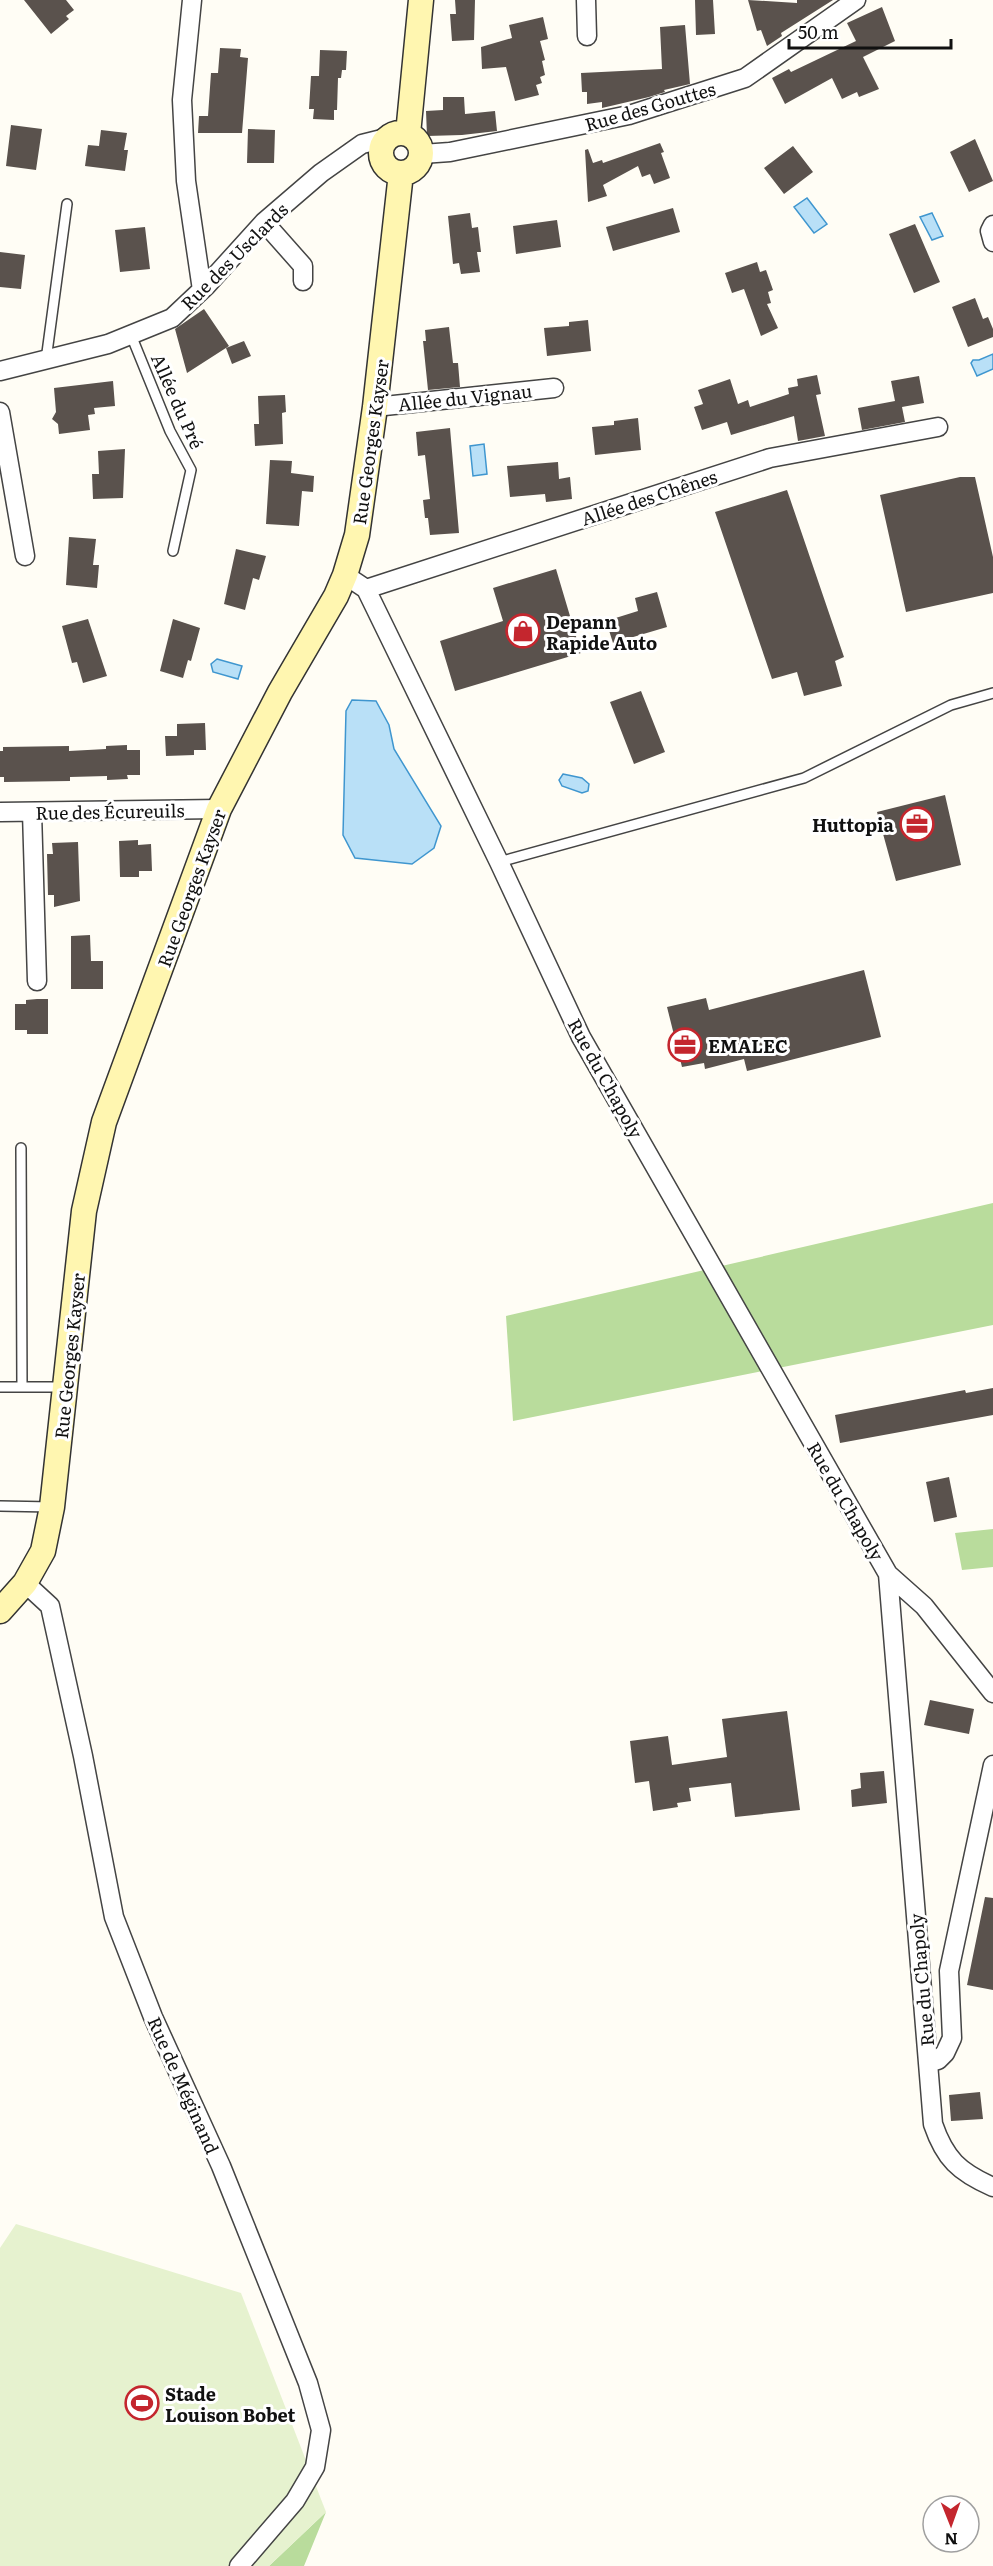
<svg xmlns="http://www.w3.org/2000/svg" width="993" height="2566" viewBox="0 0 993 2566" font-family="Literata,serif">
<rect width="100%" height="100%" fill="#fffdf5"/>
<path fill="#b9dc9c" d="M993 1203V1325L513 1421 506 1316Z
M993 1529V1567L962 1570 955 1533Z
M326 2512 304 2566H269Z"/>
<path fill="#e6f2cf" d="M16 2224 241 2293 326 2512 269 2566H0V2248Z"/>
<path fill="#b9e0f7" stroke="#3f96cf" stroke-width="1.5" d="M807 198 827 224 814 233 794 207Z
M932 213 943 236 932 240 920 217Z
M993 354V369L977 376 971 363 973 360H979Z
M484 444 487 474 473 476 470 446Z
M217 659 242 666 238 679 213 672 211 664Z
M352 700 376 701 389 725 394 749 441 826 434 848 412 864 355 858 343 835 346 711Z
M563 774 582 778 589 784 588 791 582 793 562 786 559 780Z"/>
<path fill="#5a524d" d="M24 0H66L74 10 66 16 69 19 51 34Z
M455 0H475L474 40 452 41 450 14H456Z
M695 0H713L715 34 696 35Z
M748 0 797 3V0H833L781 33 782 36 767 46 761 30 757 31Z
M882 7 895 41 863 57 879 89 859 97 857 92 842 99 832 78 785 104 772 78 789 69 791 72 856 41 847 23Z
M543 17 548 39 540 41 545 60 542 61 545 75 540 77 542 83 536 85 539 95 515 101 506 67 482 69 481 47 512 38 509 25Z
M685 25 690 84 664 90 665 92 649 97 602 108V102L587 104V92H582L581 73 662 69 660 27Z
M220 48 241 49 240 57 248 58 242 133H198L199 116H208L211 73H218Z
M320 50 347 51 346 70H342L341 78H338L337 110H334V120L313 119 314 109H309L311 76H319Z
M443 97H464L465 114 495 111 497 131 462 135 427 136 426 111 443 110Z
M11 125 42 129 36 170 6 166Z
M248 129 275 130 274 163H247Z
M101 130 127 133 124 150H128L125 171 85 166 88 145 99 146Z
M975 139 993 181 969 192 950 152Z
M660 143 664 152 661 153 670 178 654 184 650 174 642 177 638 166 603 185 607 196 588 202 585 150 588 149 593 163 602 160 603 163Z
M793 146 813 172 784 194 764 168Z
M673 208 680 232 613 251 606 227Z
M470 213 472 228 478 227 481 252H477L480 272 461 274 459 263 453 264 448 216Z
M557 220 561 247 516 254 513 226Z
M915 224 940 282 914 293 889 234Z
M145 227 150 269 120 272 115 230Z
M0 252 25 255 21 289 0 287Z
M757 262 760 272 766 270 773 290 768 292 771 303 767 304 778 328 761 336 744 289 732 293 725 273Z
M975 298 983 319 988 317 993 329V337L968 347 952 307Z
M204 309 229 346 187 373 175 329Z
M588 320 591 351 547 356 544 328 569 326V322Z
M449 327 453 363H458L460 387 428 390 423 341H426L425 330Z
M244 341 251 356 232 364 226 348Z
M817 375 821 394 816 395 825 436 798 441 794 416 731 435 727 422 702 430 694 407 703 404 698 390 730 379 738 404 748 400 750 407 789 394 788 388 798 386 797 379Z
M919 376 924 403 902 407 905 422 862 430 858 408 895 401 891 381Z
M113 381 115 406 94 408 95 414 88 415 90 430 59 434 58 424 52 419 56 412 54 388Z
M285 395 286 412 282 413 283 444 255 446 254 424H259L258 396Z
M638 418 641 450 595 455 592 427 614 425V421Z
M450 428 459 533 430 535 428 518H425L423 500 430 499 425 455 418 456 416 432Z
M125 449 123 498 93 499 92 474H99L98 451Z
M270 460 292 461 291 473 314 476 313 492 302 491 299 526 266 524Z
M558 462 559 479 570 477 572 499 546 502 545 494 510 497 507 466Z
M960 477H975L993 557V593L906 612 880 495Z
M787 490 844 657 835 661 842 686 804 696 797 672 772 679 715 512Z
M69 537 96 539 93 565H99L97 588 66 585Z
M236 549 266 556 259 580 253 578 245 610 224 604Z
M556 569 581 653 455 691 440 641 503 621 493 588Z
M657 592 667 627 613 643 606 621 638 611 635 598Z
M88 619 107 676 83 683 77 662 72 663 62 626Z
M173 619 200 628 191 661 188 660 183 678 160 671Z
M641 691 665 752 634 764 610 702Z
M205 723 206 750H194V755L166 756 165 736H177V724Z
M127 745V750H140V775H127L128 779 107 780V776L70 777V781L4 782V777H0V751H3V747L69 746V751L106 749V746Z
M945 795 961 865 896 881 877 812Z
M138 840V845L151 844 152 871H139V877H120L119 841Z
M78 842 80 901 54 907V895H48L47 854H53L52 843Z
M90 935 91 961H103V989H71V936Z
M864 970 881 1037 747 1071 744 1059 705 1069 704 1063 682 1067 667 1007 706 998 709 1010Z
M37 999H48V1034H27V1030H15V1004H26V1000Z
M993 1388V1415L840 1443 835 1415 965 1390 966 1393Z
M949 1477 957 1517 934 1522 926 1482Z
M930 1700 974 1709 969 1734 924 1725Z
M787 1711 800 1810 735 1817 731 1783 689 1788 691 1801 677 1803 678 1807 653 1811 649 1781 635 1783 630 1741 668 1736 672 1765 727 1757 722 1719Z
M884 1771 887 1803 852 1807 851 1790 861 1788 860 1773Z
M985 1897 993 1898V1990L967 1985Z
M980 2092 983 2119 951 2121 949 2095Z"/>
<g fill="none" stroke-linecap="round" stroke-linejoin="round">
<g stroke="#444" stroke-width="12">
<path id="lane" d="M131 335 170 431 191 470 173 551
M46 360 67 204
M499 862 804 778 951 705 993 693
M21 1148 22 1387
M0 1387H63
M0 1506 52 1507"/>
</g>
<g stroke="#444" stroke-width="21">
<path id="street" d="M192 0 182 100 186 181 202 290
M586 0 587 36
M422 154 450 152 629 115 745 78 856 0
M264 222 303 266V281
M993 225 990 231 993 242
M0 371 108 344 172 318 207 285 264 222 321 173 362 144 382 139 386 140
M375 407 554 388
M0 412 25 556
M345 575 366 589 499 862 581 1037 888 1574 924 1606 993 1693
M366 589 770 458 938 427
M0 812 219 809
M32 812 37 981
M888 1574 933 2124C945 2159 959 2172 993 2187
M25 1583 50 1606 83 1756 114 1917 153 2017 221 2166 308 2383 321 2430 315 2467 295 2501 239 2566
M928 2063 938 2060 945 2053 952 2038 949 1971 993 1765"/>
</g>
<g stroke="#333" stroke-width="27">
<path id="secondary" d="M381 153a20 20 0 1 1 40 0a20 20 0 1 1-40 0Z
M408 134 421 0
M0 1611 25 1583 43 1551 52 1507 84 1211 104 1122 219 809 280 692 336 596 345 575 357 535 375 407 401 173"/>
</g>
<use href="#lane" stroke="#fff" stroke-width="9"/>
<use href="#street" stroke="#fff" stroke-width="18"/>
<use href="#secondary" stroke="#fff6b0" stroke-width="24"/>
</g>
<defs>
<g id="shop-ring" transform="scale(1.725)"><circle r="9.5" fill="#fff" stroke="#c4262e" stroke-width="1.5"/><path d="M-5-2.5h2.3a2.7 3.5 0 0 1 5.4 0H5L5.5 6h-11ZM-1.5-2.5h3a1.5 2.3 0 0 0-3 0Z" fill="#c4262e"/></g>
<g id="office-ring" transform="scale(1.725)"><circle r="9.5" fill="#fff" stroke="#c4262e" stroke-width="1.5"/><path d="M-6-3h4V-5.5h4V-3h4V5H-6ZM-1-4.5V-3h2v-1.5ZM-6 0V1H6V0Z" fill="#c4262e"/></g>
<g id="stadium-ring" transform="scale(1.725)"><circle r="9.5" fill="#fff" stroke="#c4262e" stroke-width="1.5"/><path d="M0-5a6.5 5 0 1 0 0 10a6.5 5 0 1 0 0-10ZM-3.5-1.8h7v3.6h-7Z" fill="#c4262e"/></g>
</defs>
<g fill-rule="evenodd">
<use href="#shop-ring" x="523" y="631"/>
<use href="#office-ring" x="917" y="824"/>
<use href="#office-ring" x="685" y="1045"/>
<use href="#stadium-ring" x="142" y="2403"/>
</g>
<g text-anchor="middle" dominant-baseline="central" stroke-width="6" stroke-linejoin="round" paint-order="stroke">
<g font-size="18" fill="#111" stroke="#fff">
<text transform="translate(650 106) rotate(-16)">Rue des Gouttes</text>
<text transform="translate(234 256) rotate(-45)">Rue des Usclards</text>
<text transform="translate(465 397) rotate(-6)">Allée du Vignau</text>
<text transform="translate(178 401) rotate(66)">Allée du Pré</text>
<text transform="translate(370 442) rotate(-82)">Rue Georges Kayser</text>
<text transform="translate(649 497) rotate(-18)">Allée des Chênes</text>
<text transform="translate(110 811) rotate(-1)">Rue des Écureuils</text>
<text transform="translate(191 888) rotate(-70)">Rue Georges Kayser</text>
<text transform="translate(606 1078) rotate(61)">Rue du Chapoly</text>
<text transform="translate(69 1356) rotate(-84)">Rue Georges Kayser</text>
<text transform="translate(846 1501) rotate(60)">Rue du Chapoly</text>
<text transform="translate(921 1980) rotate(-95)">Rue du Chapoly</text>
<text transform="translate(184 2085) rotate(66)">Rue de Méginand</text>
</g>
<g font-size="18" font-weight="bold" fill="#111" stroke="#fff" text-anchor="start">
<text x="546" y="621">Depann<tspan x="546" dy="21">Rapide Auto</tspan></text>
<text x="894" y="824" text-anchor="end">Huttopia</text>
<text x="708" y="1045">EMALEC</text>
<text x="165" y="2393">Stade<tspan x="165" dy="21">Louison Bobet</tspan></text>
</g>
</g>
<g transform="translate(951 2524) rotate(179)"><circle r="28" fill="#ffffff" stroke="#a0a0a0" stroke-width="1.5"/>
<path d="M0-4.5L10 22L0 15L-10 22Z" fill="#c4262e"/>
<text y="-9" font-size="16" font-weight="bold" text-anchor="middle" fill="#111111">N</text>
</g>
<path d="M789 39v9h162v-9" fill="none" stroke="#111111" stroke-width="3"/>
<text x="798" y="39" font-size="18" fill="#111111" stroke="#ffffff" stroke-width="4.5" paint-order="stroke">50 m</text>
</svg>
